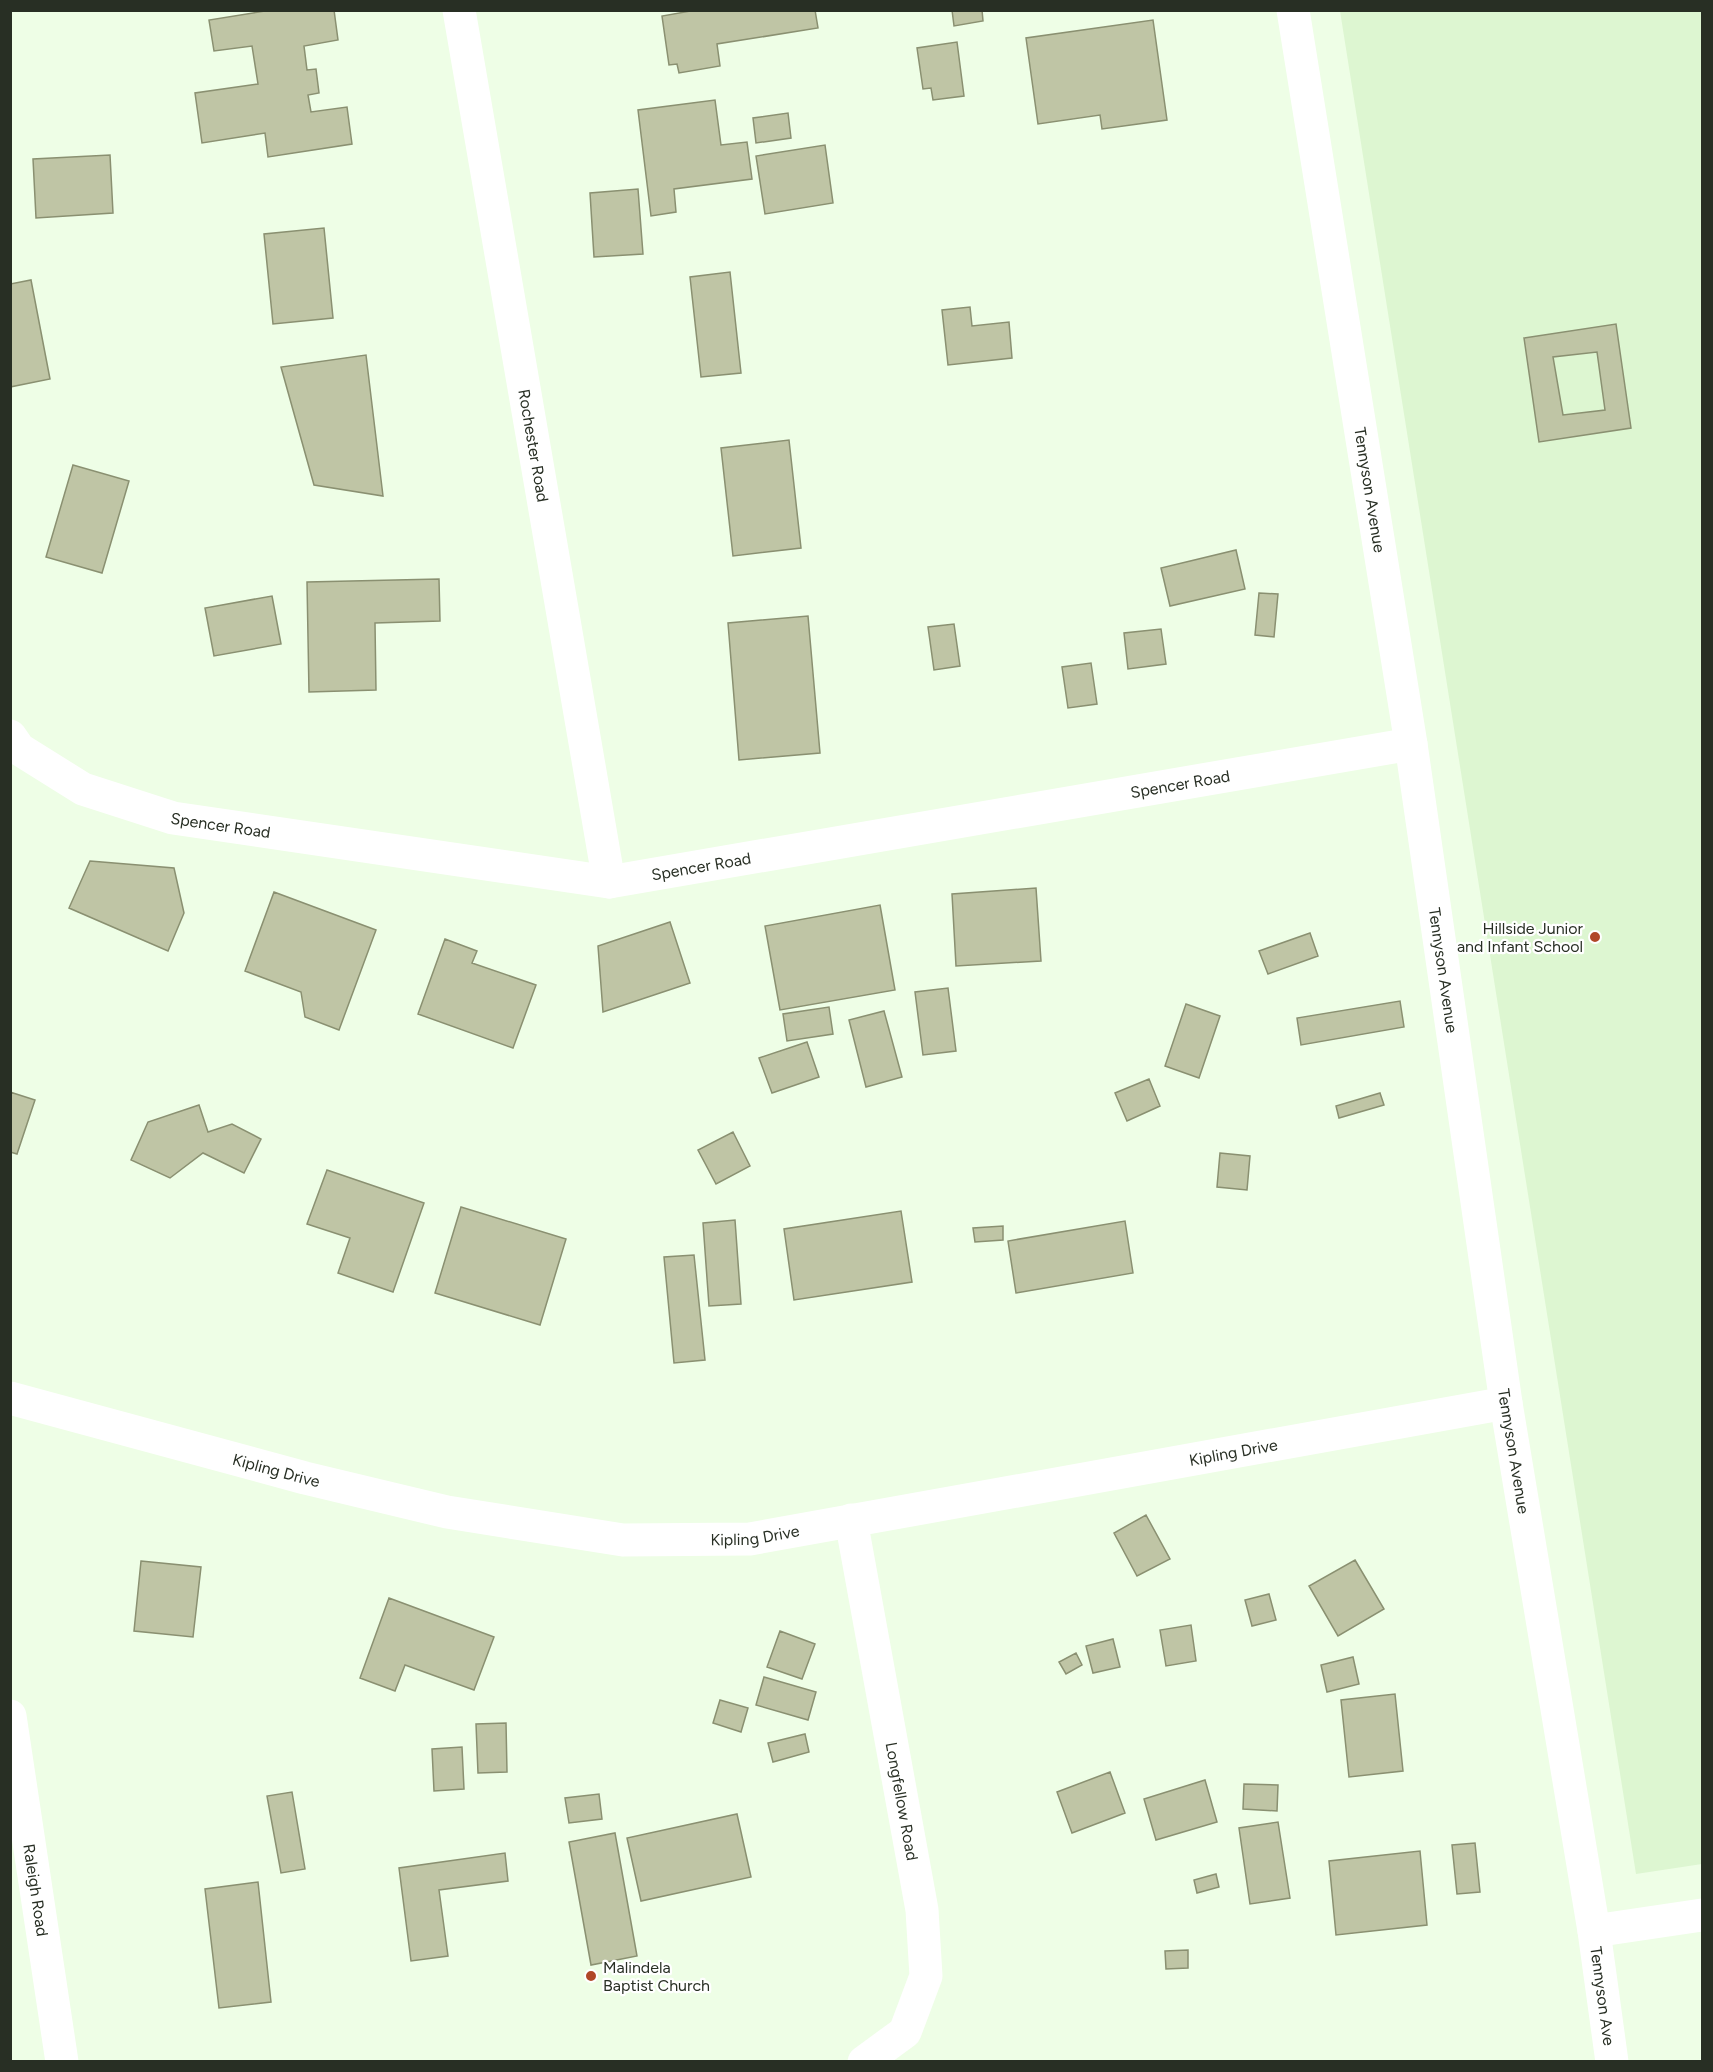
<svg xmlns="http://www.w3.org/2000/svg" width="1713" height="2072" viewBox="0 0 1713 2072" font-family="Figtree,sans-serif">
<rect width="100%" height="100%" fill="#eefee6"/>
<path fill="#ddf6d1" d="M1340 11H1702V1864L1636 1874Z"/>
<path fill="#bfc5a5" stroke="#8a9071" stroke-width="1.5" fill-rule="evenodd" d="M271 10H334L338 40 304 46 307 70 316 69 319 93 308 95 311 112 347 107 352 144 268 157 265 133 202 143 195 93 258 84 252 46 214 51 209 20Z
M696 10H815L818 28 717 44 720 66 679 73 677 64 669 65 662 16Z
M952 10H982L983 21 954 26Z
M1153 20 1167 120 1102 129 1100 115 1038 124 1026 38Z
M957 42 964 96 933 100 931 88 923 89 917 48Z
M715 100 721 145 747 142 752 179 674 189 676 212 651 216 638 110Z
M788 113 791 138 756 143 753 118Z
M825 145 833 203 765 214 756 156Z
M110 155 113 213 36 218 33 159Z
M638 189 643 254 594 257 590 193Z
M324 228 333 318 273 324 264 234Z
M730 272 741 373 701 377 690 277Z
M31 280 50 379 10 387V284Z
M970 307 972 326 1009 322 1012 358 948 365 942 310Z
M1616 324 1631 428 1539 442 1524 338ZM1597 352 1605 410 1563 415 1553 357Z
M366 355 383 496 314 485 281 367Z
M789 440 801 548 733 556 721 448Z
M73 465 129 481 102 573 46 557Z
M1236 550 1245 589 1170 606 1161 568Z
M439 579 440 621 375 623 376 690 309 692 307 582Z
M1259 593 1278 594 1274 637 1255 635Z
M272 596 281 644 214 656 205 608Z
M808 616 820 753 739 760 728 623Z
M954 624 960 666 934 670 928 627Z
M1161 629 1166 664 1128 669 1124 633Z
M1091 663 1097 704 1068 708 1062 667Z
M90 861 174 868 184 913 168 951 69 908Z
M1036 888 1041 961 956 966 952 894Z
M274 892 376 930 339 1030 305 1017 301 992 245 971Z
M880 905 895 990 780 1010 765 926Z
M670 922 690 983 603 1012 598 946Z
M1310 933 1318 956 1268 974 1259 951Z
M445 939 477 951 472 963 536 985 513 1048 418 1014Z
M948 988 956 1051 923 1055 915 992Z
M1400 1001 1404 1027 1301 1045 1297 1018Z
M1186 1004 1220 1016 1199 1078 1165 1066Z
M829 1007 833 1034 787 1041 783 1014Z
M884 1011 902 1077 866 1087 849 1020Z
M807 1042 819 1077 772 1093 759 1058Z
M1149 1079 1160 1106 1127 1121 1115 1093Z
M10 1092 35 1100 17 1154 10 1152Z
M1380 1093 1384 1105 1339 1118 1336 1106Z
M199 1105 208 1132 232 1124 261 1139 244 1173 203 1153 170 1178 131 1160 148 1122Z
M733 1132 750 1166 716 1184 698 1150Z
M1220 1153 1250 1156 1247 1190 1217 1187Z
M327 1170 424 1203 393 1292 338 1273 350 1238 307 1224Z
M461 1207 566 1239 540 1325 435 1293Z
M901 1211 912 1282 794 1300 784 1229Z
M735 1220 741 1304 709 1306 703 1223Z
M1125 1221 1133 1273 1016 1293 1008 1241Z
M1003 1226V1240L975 1242 973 1228Z
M694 1255 705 1360 674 1363 664 1257Z
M1146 1515 1170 1559 1137 1576 1114 1533Z
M1355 1560 1384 1609 1338 1636 1309 1586Z
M141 1561 201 1567 193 1637 134 1631Z
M1269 1594 1276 1620 1252 1626 1245 1600Z
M389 1598 494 1637 474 1690 405 1665 395 1691 360 1678Z
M1191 1625 1196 1661 1166 1666 1160 1630Z
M780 1631 815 1644 802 1679 767 1667Z
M1113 1639 1120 1667 1093 1673 1086 1646Z
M1076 1653 1082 1665 1066 1674 1059 1662Z
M1353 1657 1359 1684 1327 1692 1321 1665Z
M764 1677 816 1692 808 1720 756 1705Z
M1395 1694 1403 1771 1349 1777 1341 1700Z
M720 1700 748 1708 741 1732 713 1723Z
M506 1723 507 1772 478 1773 476 1724Z
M805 1734 809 1752 773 1762 768 1743Z
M462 1747 464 1789 434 1791 432 1749Z
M1110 1772 1125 1813 1072 1833 1057 1792Z
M1205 1780 1217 1822 1156 1840 1144 1799Z
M1244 1784 1278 1785 1277 1811 1243 1809Z
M292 1792 305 1869 281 1873 267 1796Z
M599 1794 602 1819 569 1823 565 1798Z
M737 1814 751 1877 641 1901 627 1838Z
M1278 1822 1290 1898 1250 1904 1239 1828Z
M615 1833 637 1956 591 1965 569 1842Z
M1475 1843 1480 1892 1457 1894 1452 1845Z
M1420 1851 1427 1925 1336 1935 1329 1861Z
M505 1853 508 1881 439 1890 448 1956 411 1961 399 1868Z
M1216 1874 1219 1887 1197 1893 1194 1880Z
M258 1882 271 2002 219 2008 205 1889Z
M1188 1950V1968L1166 1969 1165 1951Z"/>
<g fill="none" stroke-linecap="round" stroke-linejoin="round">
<g stroke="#fff" stroke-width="33">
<path id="s1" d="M459 10 609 882"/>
<path id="s2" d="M1293 10 1411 744 1506 1403 1594 1931 1612 2062"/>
<path id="s3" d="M10 736 19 749 83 789 173 818 609 882 1411 744"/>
<path id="s4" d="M10 1398 305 1478 447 1512 623 1540 750 1539 1506 1403"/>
<path id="s5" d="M851 1520 922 1910 926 1976 905 2032 864 2062"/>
<path id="s6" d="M10 1716 62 2062"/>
<path d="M1594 1931 1702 1915"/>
</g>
</g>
<g fill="#b04728" stroke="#fff" stroke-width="2">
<circle cx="1595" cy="937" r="6"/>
<circle cx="591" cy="1976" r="6"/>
</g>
<g text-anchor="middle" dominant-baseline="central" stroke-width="4.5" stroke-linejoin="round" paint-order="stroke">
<g font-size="16" fill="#282f24" stroke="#fff">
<text stroke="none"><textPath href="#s1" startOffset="442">Rochester Road</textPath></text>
<text stroke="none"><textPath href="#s2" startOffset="486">Tennyson Avenue</textPath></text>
<text stroke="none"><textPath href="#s3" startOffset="1206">Spencer Road</textPath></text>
<text stroke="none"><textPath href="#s3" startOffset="234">Spencer Road</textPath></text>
<text stroke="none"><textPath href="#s3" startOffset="720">Spencer Road</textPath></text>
<text stroke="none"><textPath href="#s2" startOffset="972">Tennyson Avenue</textPath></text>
<text stroke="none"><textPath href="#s4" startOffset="1248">Kipling Drive</textPath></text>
<text stroke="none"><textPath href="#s2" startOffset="1458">Tennyson Avenue</textPath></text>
<text stroke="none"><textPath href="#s4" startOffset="276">Kipling Drive</textPath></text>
<text stroke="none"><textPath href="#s4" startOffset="762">Kipling Drive</textPath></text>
<text stroke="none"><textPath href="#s5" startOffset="286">Longfellow Road</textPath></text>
<text stroke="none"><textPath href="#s6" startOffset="176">Raleigh Road</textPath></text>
<text stroke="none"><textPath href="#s2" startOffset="2010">Tennyson Ave</textPath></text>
</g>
<g font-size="16" fill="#282f24" stroke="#fff" text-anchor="end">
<text x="1583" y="928">Hillside Junior<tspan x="1583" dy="18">and Infant School</tspan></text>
<text x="603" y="1967" text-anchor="start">Malindela<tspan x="603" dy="18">Baptist Church</tspan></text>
</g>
</g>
<rect width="1713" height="2072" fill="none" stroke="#282f24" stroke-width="24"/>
</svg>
